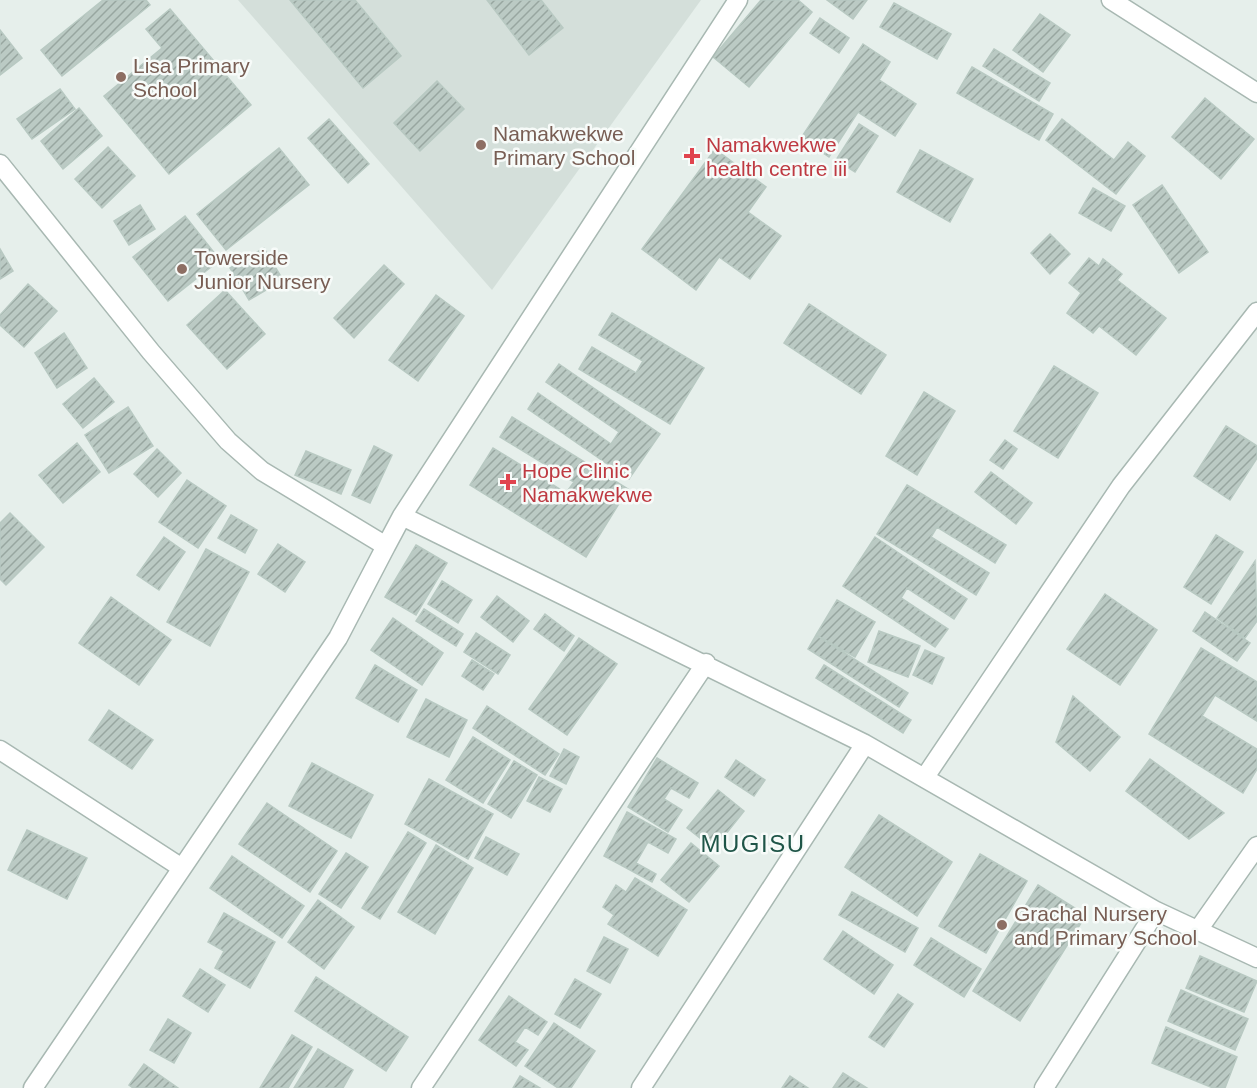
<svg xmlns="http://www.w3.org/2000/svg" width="1257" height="1088" viewBox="0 0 1257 1088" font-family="Arial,sans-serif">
<defs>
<pattern id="building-hatch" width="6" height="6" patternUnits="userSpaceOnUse" patternTransform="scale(1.5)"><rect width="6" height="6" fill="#bbcac4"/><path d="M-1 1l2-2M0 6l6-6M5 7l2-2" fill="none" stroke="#98a6a0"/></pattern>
</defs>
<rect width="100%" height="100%" fill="#e6efeb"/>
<path fill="#d4dfda" d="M238 0H701L492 290Z"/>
<path fill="url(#building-hatch)" stroke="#b8c9c2" stroke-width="1.5" d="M103 0H146L150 5 62 76 41 50Z
M290 0H355L401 56 363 88Z
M487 0H541L563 28 529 55Z
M761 0H798L812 12 749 87 713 57Z
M827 0H867L853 19Z
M894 3 951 34 937 59 880 27Z
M170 9 251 105 169 174 104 96 162 48 146 29Z
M1040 14 1070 35 1043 72 1013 50Z
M820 18 849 38 839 53 810 33Z
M0 30 22 58 0 75Z
M863 44 890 62 879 80 916 104 895 136 858 112 829 157 801 138Z
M994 49 1050 83 1039 101 983 66Z
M972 67 1053 114 1039 140 957 93Z
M437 81 464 109 420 151 394 123Z
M60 89 75 109 32 139 17 119Z
M1205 98 1254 139 1221 179 1172 137Z
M79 108 102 136 63 169 41 141Z
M329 119 369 164 348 183 308 138Z
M1062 119 1114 160 1128 142 1145 156 1116 194 1046 140Z
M859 124 878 136 855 172 836 160Z
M108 147 135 176 102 208 75 179Z
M279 148 309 185 226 250 197 214Z
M715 149 766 187 748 212 781 236 750 279 719 257 696 290 642 249Z
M920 150 973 179 950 222 897 192Z
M1162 185 1208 252 1179 273 1133 205Z
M1093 188 1125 206 1111 231 1079 213Z
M140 205 155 229 129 245 114 221Z
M185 216 220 260 168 301 133 257Z
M1050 234 1070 254 1050 274 1031 253Z
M264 248 283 280 249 300 230 268Z
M0 249 13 271 0 279Z
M1089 258 1099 266 1103 259 1122 274 1117 280 1166 318 1136 355 1099 326 1093 333 1067 313 1081 293 1069 283Z
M384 265 404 284 354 338 334 318Z
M28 284 57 311 24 347 0 325V315Z
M225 290 265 334 227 369 187 325Z
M436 295 464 316 418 381 389 360Z
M809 304 886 355 861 394 784 343Z
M612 313 704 368 670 424 579 369 592 347 636 373 643 361 599 335Z
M64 333 87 368 57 388 35 353Z
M559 364 660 434 629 479 528 409 538 393 611 444 619 432 546 382Z
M1054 366 1098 393 1058 458 1014 431Z
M94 378 114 402 83 428 63 404Z
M924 392 955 411 917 475 886 456Z
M128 407 153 446 109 473 85 435Z
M512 417 628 489 586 557 470 485 493 448 566 493 574 482 500 437Z
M1226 426 1257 446V458L1230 500 1194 476Z
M1005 440 1017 449 1003 469 990 460Z
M77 443 100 472 63 503 39 475Z
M374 446 392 455 370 503 352 495Z
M157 449 181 473 158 497 134 474Z
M306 451 351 470 341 494 295 475Z
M991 472 1032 503 1016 524 975 492Z
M187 480 226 506 198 548 159 522Z
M907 485 1006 545 995 563 937 527 931 537 989 573 976 595 877 534Z
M10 513 44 547 6 585 0 579V523Z
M231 515 257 530 245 553 218 538Z
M1216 535 1243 552 1211 604 1184 587Z
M164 537 185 552 159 590 137 575Z
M875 537 967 599 954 619 907 588 901 598 948 629 935 647 843 586Z
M278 544 305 562 285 592 258 574Z
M416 545 447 563 416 615 385 597Z
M206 549 249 572 210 646 167 622Z
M1255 561 1257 621 1245 638 1217 618Z
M442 581 472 600 458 623 428 604Z
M1105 594 1157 630 1120 685 1067 649Z
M497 596 529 621 513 642 481 617Z
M111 597 171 640 139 685 79 643Z
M837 600 875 622 855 657 816 635Z
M424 609 463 634 456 646 416 621Z
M1205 612 1250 643 1237 661 1193 631Z
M545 614 574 636 564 651 534 629Z
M393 618 443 653 422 685 371 650Z
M879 631 920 646 908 677 868 662Z
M476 633 510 655 498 674 464 652Z
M816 635 908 693 899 707 808 649Z
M579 638 617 664 567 735 529 709Z
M1201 648 1257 682V721L1215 695 1202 716 1257 749V769L1243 793 1149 734Z
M925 650 944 658 932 684 913 675Z
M472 660 494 674 483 690 462 676Z
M375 665 417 690 398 722 356 698Z
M824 665 911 720 903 733 816 678Z
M1073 696 1120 737 1090 771 1056 742Z
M426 699 467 720 449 757 407 737Z
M487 706 559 754 545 775 473 728Z
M109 710 153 740 132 769 89 740Z
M473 737 510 760 483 803 446 780Z
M564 749 579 757 566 784 550 776Z
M657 758 698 783 689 798 671 788 664 799 682 810 668 832 628 807Z
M1150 759 1224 813 1189 839 1126 791Z
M736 760 765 780 754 796 725 777Z
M514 761 537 775 511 818 488 804Z
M312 763 373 795 351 838 289 806Z
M539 777 562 789 550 812 527 801Z
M429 779 493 814 468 859 405 824Z
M718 790 744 811 714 849 687 828Z
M267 803 337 851 310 892 239 844Z
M627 812 676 839 668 853 648 842 636 863 656 874 652 882 604 856Z
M879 815 952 862 917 916 845 867Z
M27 830 87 858 67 899 8 870Z
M408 832 426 843 380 919 362 908Z
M486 837 519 854 507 875 475 858Z
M691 843 719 866 689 902 661 880Z
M436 845 473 868 435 934 398 912Z
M346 853 368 867 341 908 319 894Z
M980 854 1027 881 986 953 939 926Z
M232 856 304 906 282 938 210 888Z
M635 878 687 910 658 956 608 924 614 915 603 907 616 885 626 892Z
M1038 885 1086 915 1020 1021 973 991Z
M852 892 918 928 905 952 839 915Z
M318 900 354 927 324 969 288 942Z
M224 913 275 942 250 988 215 968 224 951 208 942Z
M843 931 893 965 874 994 824 959Z
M604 937 628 949 610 983 587 971Z
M931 938 981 969 964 997 914 965Z
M1200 956 1257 981 1244 1012 1186 988Z
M200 969 225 985 208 1012 183 996Z
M316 977 408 1037 386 1071 295 1011Z
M575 979 601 994 580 1028 555 1014Z
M1181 990 1248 1019 1235 1050 1168 1021Z
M898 994 913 1004 884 1047 869 1037Z
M509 996 547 1022 538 1035 525 1027 515 1042 528 1050 516 1066 479 1040Z
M168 1019 191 1033 174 1063 150 1050Z
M554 1023 595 1051 571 1088H558L525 1066Z
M1166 1027 1237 1057 1225 1088H1213L1152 1063Z
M292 1035 312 1047 288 1088H260Z
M318 1049 353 1070 343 1088H294Z
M144 1064 178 1088H133L129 1085Z
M843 1073 867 1088H833Z
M520 1076 540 1088H513Z
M790 1076 808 1088H782Z"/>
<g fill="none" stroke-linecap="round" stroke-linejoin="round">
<g stroke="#a8b8b2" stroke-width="21">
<path id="street" d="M1111 0 1257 93
M0 164 151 352 228 441 262 471 386 546 338 638 33 1088
M402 516 865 744 1156 911 1257 958
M386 546 402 516 738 0
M0 750 182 868
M925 777 1121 486 1257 312
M1198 930 1257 846
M421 1088 706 663
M641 1088 865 744
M1044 1088 1156 911"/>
</g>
<use href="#street" stroke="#fff" stroke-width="18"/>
</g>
<g fill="#8d6e63" stroke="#f7fbf9" stroke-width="2">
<circle cx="121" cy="77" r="6"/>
<circle cx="481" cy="145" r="6"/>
<circle cx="182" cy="269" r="6"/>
<circle cx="1002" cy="925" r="6"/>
</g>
<g fill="#e0444e" stroke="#f7fbf9" stroke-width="2">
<path d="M689 147h6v6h6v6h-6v6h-6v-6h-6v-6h6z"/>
<path d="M505 473h6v6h6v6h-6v6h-6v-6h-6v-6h6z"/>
</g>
<g text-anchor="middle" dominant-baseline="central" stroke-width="5" stroke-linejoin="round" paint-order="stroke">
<g font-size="21" fill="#785e54" stroke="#f7fbf9" text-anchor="start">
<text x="133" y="65">Lisa Primary<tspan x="133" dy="24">School</tspan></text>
<text x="493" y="133">Namakwekwe<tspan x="493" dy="24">Primary School</tspan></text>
<text x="194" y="257">Towerside<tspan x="194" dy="24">Junior Nursery</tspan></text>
<text x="1014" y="913">Grachal Nursery<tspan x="1014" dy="24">and Primary School</tspan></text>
</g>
<g font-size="21" fill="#be3a42" stroke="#f7fbf9" text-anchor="start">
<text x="706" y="144">Namakwekwe<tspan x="706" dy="24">health centre iii</tspan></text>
<text x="522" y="470">Hope Clinic<tspan x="522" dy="24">Namakwekwe</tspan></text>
</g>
<g font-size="24" letter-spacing="1.5" fill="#1f5548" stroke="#f7fbf9">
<text x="753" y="843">MUGISU</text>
</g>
</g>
</svg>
